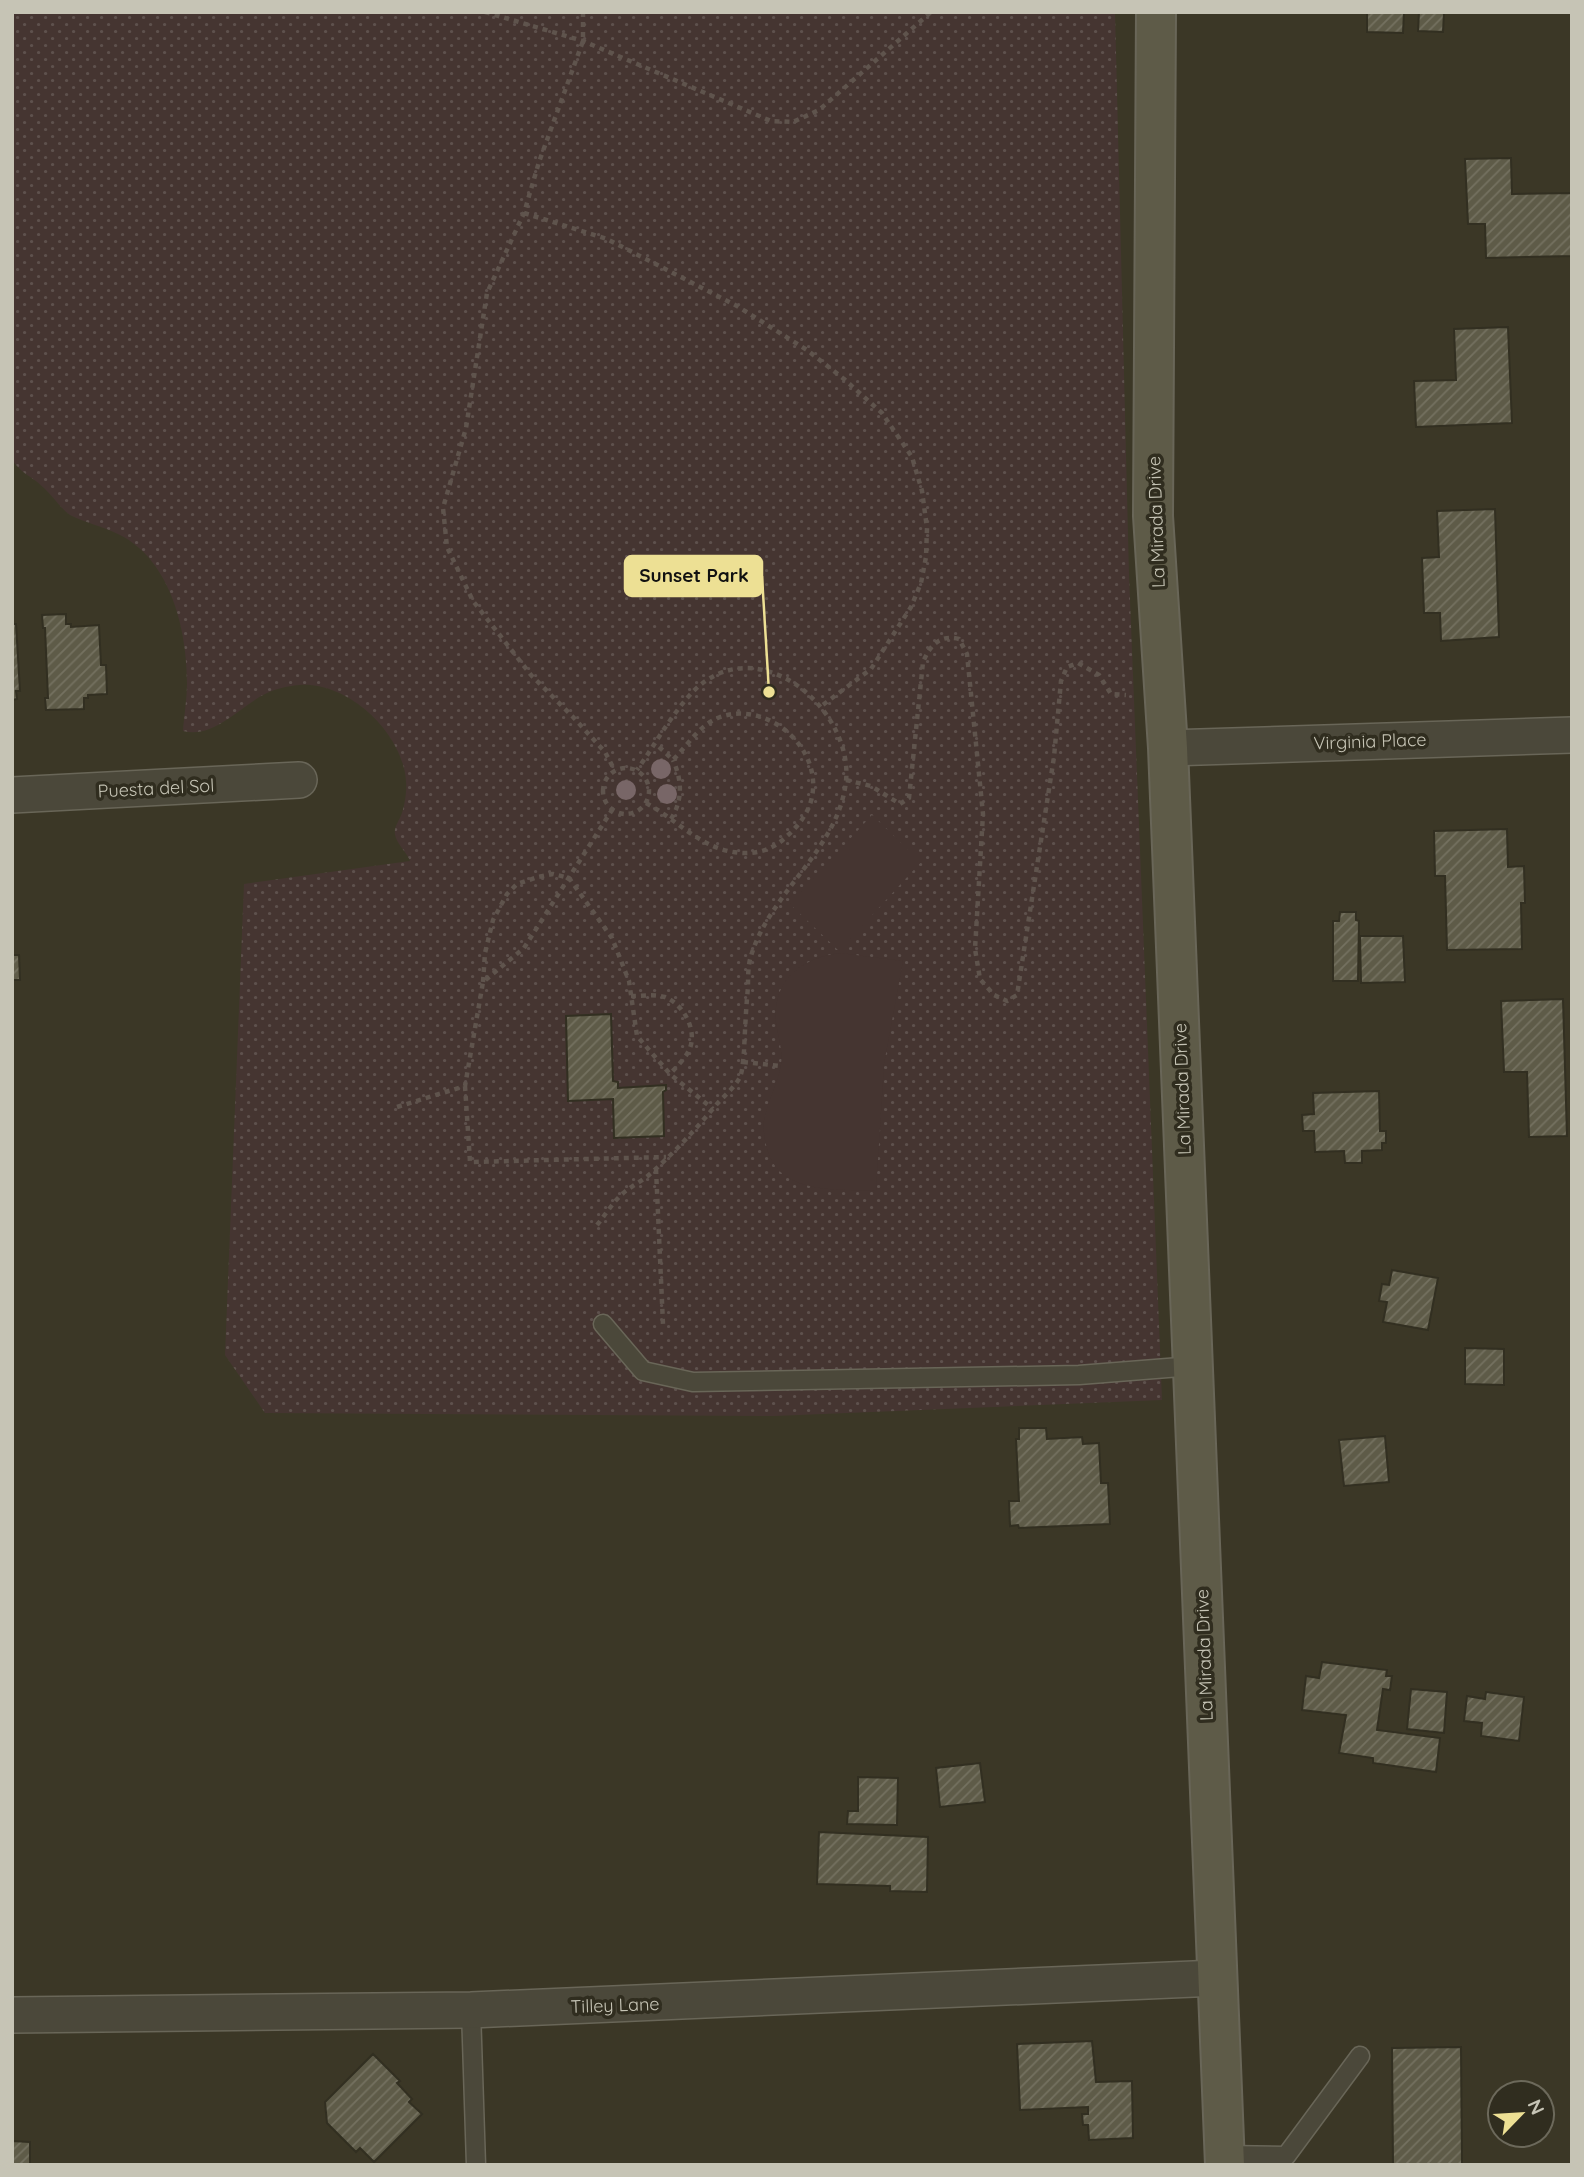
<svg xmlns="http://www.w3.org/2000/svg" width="1584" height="2177" viewBox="0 0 1584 2177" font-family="Quicksand,sans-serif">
<defs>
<pattern id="grass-dots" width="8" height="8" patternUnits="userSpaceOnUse" patternTransform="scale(1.75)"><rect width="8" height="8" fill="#453531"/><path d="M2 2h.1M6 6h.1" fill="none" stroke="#5e514d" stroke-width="1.8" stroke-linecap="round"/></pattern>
<pattern id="building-hatch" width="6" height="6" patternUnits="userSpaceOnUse" patternTransform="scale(1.75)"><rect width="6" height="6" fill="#5e5b48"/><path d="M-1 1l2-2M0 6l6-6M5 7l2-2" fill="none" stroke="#747160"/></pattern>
</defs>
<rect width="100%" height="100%" fill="#3b3726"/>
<path fill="url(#grass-dots)" d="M12 12H1115L1129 575 1162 1400 774 1416 265 1413 225 1355 244 884 410 861C407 853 399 846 396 838 392 828 399 822 402 813 405 804 407 790 406 781 403 733 348 681 299 685 287 686 274 689 263 695 239 708 212 739 183 731 184 716 187 699 187 683 187 630 171 561 120 535 105 527 83 522 70 515 60 508 53 496 44 488 32 476 24 476 12 460Z"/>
<path fill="#453531" d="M872 815 921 862 839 951 790 904Z
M840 953 903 961 884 1064 876 1191C840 1189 782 1195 768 1152 765 1142 763 1132 764 1121 767 1103 777 1085 781 1065 783 1050 778 1037 776 1023 772 980 801 958 840 953Z"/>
<path fill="url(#building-hatch)" stroke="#322f21" stroke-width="2" d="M1367 12H1404L1403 33 1367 32Z
M1419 12H1447L1444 13 1443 32 1418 31Z
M1511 158 1512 194 1572 193V256L1486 258 1485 224H1468L1465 159Z
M1508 327 1512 423 1416 427 1414 381 1456 380 1454 329Z
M1495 509 1499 637 1441 641 1440 613H1424L1422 558 1439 557 1437 511Z
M66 614V624H71V627L99 625 101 665H106L107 694 88 695V698H84V709L46 710 45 698H48L45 628H43L42 615Z
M12 624H16L20 691H16L17 699 12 700Z
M1507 829 1508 867 1524 866 1525 903H1521L1522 949 1447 950 1445 876H1435L1434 831Z
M1340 912H1356V920L1359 921 1358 981H1333V921H1339Z
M1360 936H1403L1405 982 1361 983Z
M12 955H19L20 980H12Z
M1563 999 1567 1136 1529 1137 1527 1072H1504L1501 1001Z
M611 1014 613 1081 618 1082V1088L666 1085V1090L663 1092 664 1136 614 1138 613 1099 568 1101 566 1016Z
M1379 1091 1380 1131H1386V1143H1382V1150L1362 1151V1163H1345L1344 1151 1315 1152 1314 1131H1303L1302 1115 1314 1114 1313 1093Z
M1392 1270 1438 1278 1428 1330 1383 1322 1387 1302 1379 1301 1382 1284 1389 1285Z
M1465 1348 1504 1349V1385L1465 1384Z
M1019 1428H1046L1047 1439 1082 1437 1083 1444 1099 1443 1101 1483H1108L1110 1524 1019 1528 1018 1525 1010 1526 1009 1501H1019L1016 1439H1019Z
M1385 1436 1389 1482 1344 1486 1339 1440Z
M1322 1662 1387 1670 1386 1676H1392L1390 1690 1383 1689 1377 1730 1440 1738 1436 1772 1373 1763V1758L1339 1753 1346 1715 1302 1710 1306 1676 1319 1678Z
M1411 1689 1447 1692 1444 1733 1407 1729Z
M1486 1692 1524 1697 1519 1741 1481 1736 1482 1723 1464 1721 1467 1696 1485 1699Z
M980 1763 985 1802 940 1807 936 1768Z
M858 1777 898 1778 897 1825 847 1824 848 1811H858Z
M819 1832 928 1837 927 1892 890 1891V1886L817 1884Z
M1092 2041 1096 2082 1132 2081 1133 2138 1089 2140 1088 2125H1083L1082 2114H1088V2107L1020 2110 1017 2044Z
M1461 2047 1462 2165H1393L1392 2048Z
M373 2054 400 2081 397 2083 412 2099 409 2102 422 2114 374 2162 360 2148 356 2152 327 2123 325 2102Z
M12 2141 30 2142V2165H12Z"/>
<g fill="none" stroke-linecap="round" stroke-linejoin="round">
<g stroke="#696658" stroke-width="21">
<path id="lane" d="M603 1324 643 1371 693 1382 1079 1375 1193 1366
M471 2010 476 2165
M1224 2155 1286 2156 1360 2056"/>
</g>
<g stroke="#696658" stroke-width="38">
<path id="street" d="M1168 748 1572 735
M12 795 299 780
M12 2015 471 2010 1217 1978"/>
</g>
<g stroke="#696658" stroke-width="42">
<path id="secondary" d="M1156 12 1153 516 1168 748 1225 2165"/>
</g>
<path stroke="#5f544d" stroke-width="4.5" stroke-dasharray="5 5" stroke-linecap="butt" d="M485 12 583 41 771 121 793 122 819 110 931 12
M583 12V41L539 162 524 213 487 293 466 428 443 508 447 547 473 601 531 675 573 717 605 752 615 771
M524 213 607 239 737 306 807 350 844 379 882 413 912 457 922 491 927 528 926 557 921 583 911 607 871 669 820 707
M603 791a23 23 0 1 1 46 0a23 23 0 1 1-46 0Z
M846 780 871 786 900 804 909 798 923 662C930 646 939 634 959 639L967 654 983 814 975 949 980 979 994 995 1007 1001 1017 995 1054 757 1061 681 1067 667 1078 663 1099 675 1111 694 1126 695
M646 803C674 818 697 844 728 851 751 856 771 852 787 836 798 826 807 815 811 801 825 750 769 700 720 717 699 725 688 745 673 760L656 744
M671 819C683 800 682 780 673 760
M483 982 485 953 493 920 507 894 517 884 538 877 553 874 569 878 612 938 629 981 637 1036 670 1074 713 1109
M631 996C642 996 654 994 665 997 683 1004 697 1029 690 1048 686 1058 677 1066 670 1074
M743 1062 781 1066
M465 1086 470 1162 666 1157
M397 1107 465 1086 483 982 524 948 612 810
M656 1169 663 1324
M597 1225C605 1215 612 1204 620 1196 629 1187 641 1182 650 1174 674 1153 695 1130 716 1105 723 1097 735 1087 740 1077 743 1070 743 1059 744 1051 745 1030 746 1008 748 987 748 977 748 965 751 956 770 892 839 849 846 781 853 713 768 636 704 682 680 699 655 745 637 770"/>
<use href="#lane" stroke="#4b483a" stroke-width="18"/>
<use href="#street" stroke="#4b483a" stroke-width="35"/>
<use href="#secondary" stroke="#5e5b48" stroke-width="38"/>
</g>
<g fill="#786667">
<circle cx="661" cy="769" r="10"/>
<circle cx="626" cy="790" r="10"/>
<circle cx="667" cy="794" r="10"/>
</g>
<g text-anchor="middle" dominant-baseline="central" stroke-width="7" stroke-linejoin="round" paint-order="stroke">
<g font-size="18" fill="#c6c4b5" stroke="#302d1f">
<text transform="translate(1156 522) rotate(-92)">La Mirada Drive</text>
<text transform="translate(1370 741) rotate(-2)">Virginia Place</text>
<text transform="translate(156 788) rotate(-3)">Puesta del Sol</text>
<text transform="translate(1182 1089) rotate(-92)">La Mirada Drive</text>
<text transform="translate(1204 1655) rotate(-92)">La Mirada Drive</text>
<text transform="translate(615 2005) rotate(-2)">Tilley Lane</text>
</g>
</g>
<path fill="none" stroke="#ede094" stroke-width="2.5" d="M769 692L762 576"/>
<circle fill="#ede094" stroke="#302d1f" stroke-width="2.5" cx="769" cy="692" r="7"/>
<rect fill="#ede094" stroke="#ede094" stroke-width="2.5" x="625" y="556" width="137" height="40" rx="7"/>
<g font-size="19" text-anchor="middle" font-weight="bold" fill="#111">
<text x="694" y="582">Sunset Park</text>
</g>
<rect width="1584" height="2177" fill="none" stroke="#c6c4b5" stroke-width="28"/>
<g transform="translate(1521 2114) rotate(65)"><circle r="33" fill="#302d1f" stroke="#6c695b" stroke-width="2"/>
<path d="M0-5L12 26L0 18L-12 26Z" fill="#ede094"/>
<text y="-10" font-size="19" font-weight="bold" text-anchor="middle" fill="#c6c4b5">N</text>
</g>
</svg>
